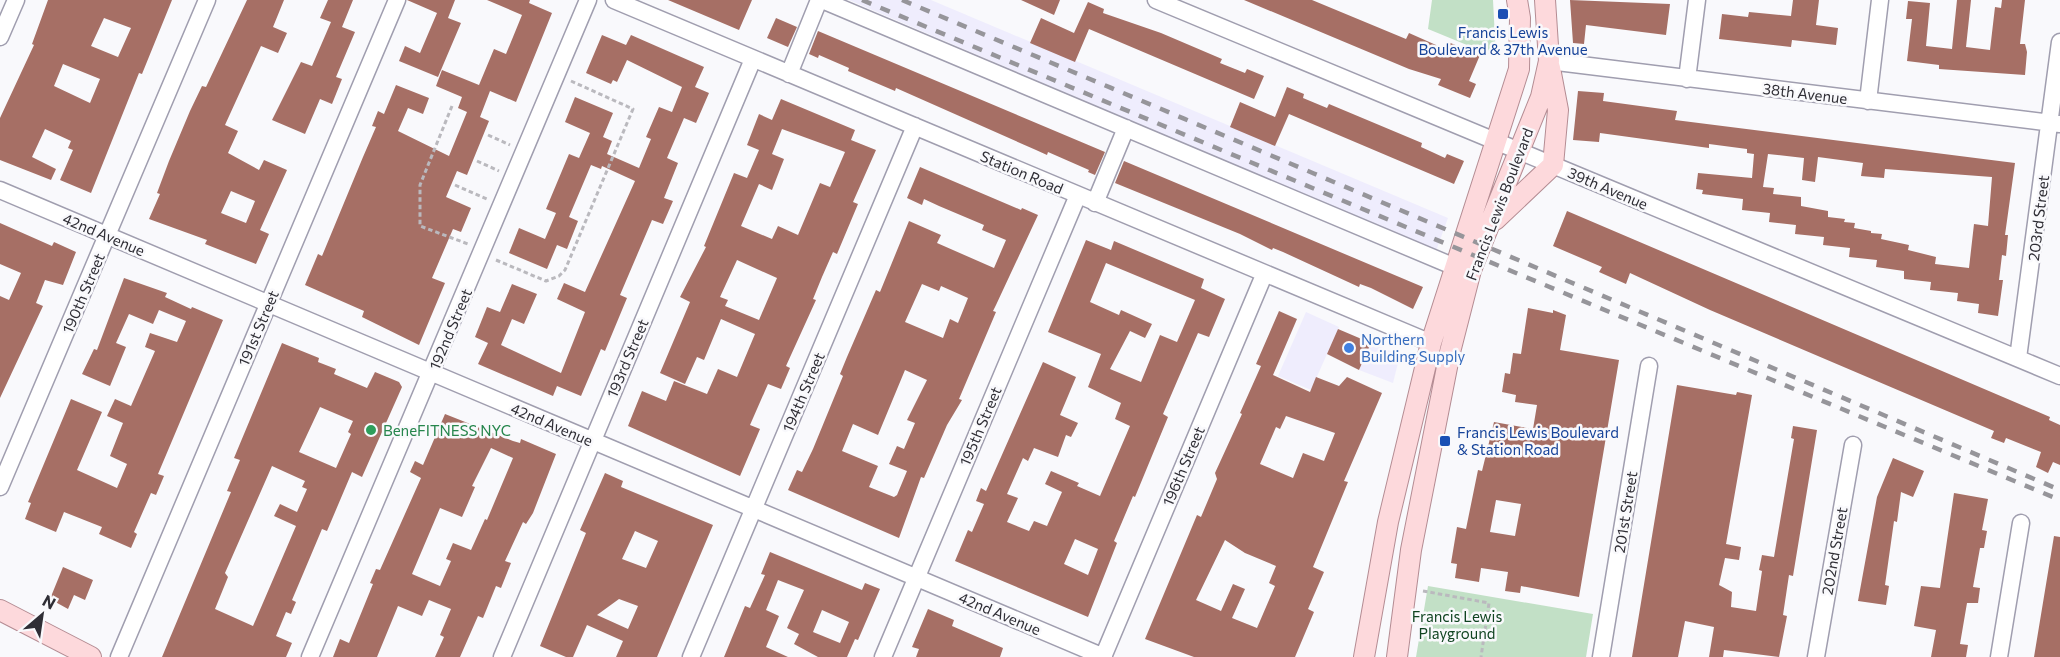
<svg xmlns="http://www.w3.org/2000/svg" width="2060" height="657" viewBox="0 0 2060 657" font-family="Commissioner,sans-serif">
<rect width="100%" height="100%" fill="#f9f9fc"/>
<path fill="#efedfd" d="M849 0H931L1448 218 1436 251Z
M1306 312 1339 327 1311 390 1278 376Z
M1371 343 1400 355 1393 383 1359 370Z"/>
<path fill="#c2e0c6" d="M1432 0H1493L1496 57 1428 29Z
M1428 586 1593 614 1586 657H1416Z"/>
<path fill="#a66f65" fill-rule="evenodd" d="M48 0H172L142 74 139 73 91 193 60 180 73 150 68 148 71 141 45 129 32 157 56 169 51 180 0 160V118L34 45 32 44ZM104 18 131 28 118 57 91 46ZM63 64 100 79 90 103 54 86Z
M247 0H284L273 27 287 33 278 53 261 46 225 125 238 131 228 153 259 170 264 160 287 170 260 230 269 234 256 264 205 244 207 240 149 219 160 194 157 193 169 161 190 111 202 86 206 87ZM231 191 255 201 246 223 221 213Z
M328 0H353L342 27 355 32 336 77 342 79 332 104 320 99 305 134 272 120 301 62 312 66 331 22 320 18Z
M407 0H455L448 18 461 23 438 77 399 61 405 46 420 53 437 13Z
M487 0H530L529 3 552 13 516 102 490 91 480 117 489 121 467 175 457 171 446 197 471 208 461 232 453 229 432 278 445 283 419 345 362 317 364 311 305 285 318 254 322 256 363 157 376 127 372 126 378 111 384 114 396 85 429 98 423 114 408 108 398 131 449 156 467 112 458 108 462 97 436 86 442 70 479 85 494 49 506 54 522 15Z
M668 0H752L739 30Z
M1021 0H1060L1054 15Z
M1244 0H1312L1406 39 1409 33 1445 49 1448 42 1480 55 1469 81 1476 84 1470 98 1438 85 1441 79 1409 69Z
M1570 0 1670 4 1666 35 1586 25 1584 44 1573 43Z
M1793 0H1819L1816 25 1838 28 1836 45 1792 40 1791 47 1719 39 1722 14 1748 17 1749 12 1791 16Z
M1957 0H1971L1966 47 1990 50 1995 7 2001 8 2002 0H2025L2020 44H2025L2027 52 2025 75 1939 69V65L1907 61 1912 19H1906L1908 1 1930 3 1926 46 1952 49Z
M1088 2 1104 9 1103 13 1161 33 1222 59 1220 63 1245 73 1247 69 1264 76 1254 99 1089 29 1075 62 1030 43 1041 18 1074 33Z
M776 18 797 27 788 47 767 38Z
M818 31 1105 152 1095 175 1088 172 1089 170 1048 152 1047 155 1036 150 896 88 895 91 848 71 849 68 819 55 818 58 809 54Z
M602 35 626 45 631 35 704 67 695 87 709 93 696 123 684 118 667 158 678 163 664 198 673 201 663 224 652 220 620 295 627 298 605 351 601 349 581 396 557 386 553 396 478 364 488 343 475 337 487 307 500 312 512 284 537 294 524 324 512 319 501 345 561 373 585 312 557 299 564 283 585 292 635 181 602 166 601 169 591 165 569 217 578 221 567 249 557 245 547 269 509 253 519 228 545 239 556 213 546 209 569 154 579 158 590 133 565 122 575 97 613 113 603 137 612 141 607 154 639 168 651 139 646 137 659 107 672 112 682 87 627 60 617 82 613 80 611 84 586 73Z
M1287 87 1304 94 1303 98 1327 108 1329 104 1422 143 1421 147 1432 152 1445 158 1447 154 1464 161 1454 184 1289 114 1275 146 1230 127 1240 102 1275 117Z
M1578 91 1604 93 1603 101 1677 111 1675 120 2015 163 2005 235H2008L2006 256 2002 255 1999 280H2003L1998 316 1978 313 1979 304 1957 301 1958 293 1930 290 1931 282 1904 279V271L1876 267 1877 260 1849 257 1850 248 1823 245 1824 237 1795 234 1796 225 1769 222 1770 213 1742 210 1743 199 1702 194 1703 190 1696 189 1698 173 1752 178 1754 154 1747 153V149L1709 144V148L1600 133 1599 142 1573 140ZM1768 154 1804 158 1802 180 1815 182 1818 157 1863 163 1861 176 1884 178 1885 169 1992 177 1988 226 1974 224 1969 268 1935 264 1936 257 1908 250 1909 245 1881 239 1882 234 1871 233V231L1854 228 1855 223 1844 222 1845 219 1828 217V211L1801 206V197L1773 194 1774 188 1763 187Z
M781 99 855 130 851 140 876 150 853 202 858 204 837 254 833 252 822 277 813 299 816 300 786 366 790 368 781 389 768 384 750 425 760 429 740 476 628 426 642 391 666 401 674 381 707 394 718 369 737 377 755 334 721 319 704 360 697 357 685 384 660 373 690 302 680 297 706 247 704 246 734 173 747 178 759 150 747 145 759 114 772 120ZM782 129 845 152 830 187 820 183 798 235 778 226 772 239 741 226 759 184 772 190 784 159 772 154ZM737 260 777 278 759 320 725 306 728 300 720 297Z
M1124 161 1423 287 1413 309 1371 288 1360 284 1359 287 1283 252 1273 248 1272 250 1240 234 1115 183Z
M920 167 1021 210 1022 208 1038 215 996 305 993 311 996 312 959 399 962 400 947 425 924 478 921 477 899 538 788 490 797 470 802 472 813 449 843 376 840 374 847 357 876 290 880 292 909 221 941 235 937 243 994 268 1006 240 982 230 984 225 939 206 924 199 922 205 907 198ZM922 284 939 291 941 286 968 298 958 323 950 319 943 338 905 322ZM905 370 927 380 907 420 915 423 904 449 897 446 889 464 907 471 897 495 894 497 869 487 878 466 842 451 853 424 878 435Z
M1567 211 2050 417 2049 420 2060 425V465L2053 462 2048 473 2036 467 2041 452 2006 438 2004 443 1991 438 1994 431 1710 310 1630 273 1626 284 1599 272 1602 267 1553 246Z
M0 223 52 246 54 242 76 252 63 285 45 280 36 303 43 306 0 398V296L9 300 21 273 0 264Z
M1086 240 1111 250 1114 241 1204 279 1201 288 1225 299 1209 337 1198 333 1178 379 1163 414 1168 417 1135 497 1133 496 1114 541 1117 543 1088 617 955 561 968 530 972 532 984 504 976 501 981 488 986 491 1043 362 1076 377 1060 415 1078 423 1071 437 1066 435 1058 457 1034 448 1028 461 1023 458 1007 494 1018 498 1007 522 1029 531 1034 521 1047 526 1062 492 1045 484 1051 471 1079 483 1077 486 1100 496 1130 426 1115 419 1121 403 1088 387 1101 354 1048 332ZM1106 263 1195 300 1177 342 1160 335 1141 382 1110 369 1130 331 1145 338 1152 324 1121 310 1119 315 1090 302ZM1075 539 1098 549 1088 575 1064 564Z
M124 278 167 293 165 297 191 309 192 307 223 320 158 474 164 476 156 495 151 493 134 532 137 534 131 548 99 534 102 527 64 512 56 532 25 519 31 503 28 502 71 399 102 412 77 470 117 488 127 464 110 456 123 423 107 416 115 399 131 406 155 351 145 347 150 333 177 342 186 321 159 310 153 324 129 314 116 343 126 347 110 386 82 374 94 349 97 350Z
M1528 308 1553 313V310L1566 315 1560 350 1619 360 1579 597 1521 586 1520 593 1505 591 1508 572 1481 568 1479 582 1455 578 1457 564 1451 563 1457 527 1466 529 1478 470 1482 471 1494 422 1533 429 1537 405 1515 402 1516 395 1502 392 1505 373 1510 374 1513 353 1521 354ZM1496 500 1521 504 1515 536 1490 532Z
M1279 311 1297 319 1273 375 1310 392 1316 377 1339 386 1347 377 1382 393 1344 481 1348 482 1313 567 1324 572 1308 609 1314 612 1295 657H1194L1145 639 1197 515 1201 517 1217 479 1215 473 1242 414 1240 413 1261 366 1256 364ZM1286 416 1335 433 1324 461 1303 453 1293 478 1260 464 1276 427 1280 429ZM1225 540 1245 553 1276 566 1269 583 1275 586 1257 628 1232 618 1245 589 1233 584 1221 611 1196 600Z
M1338 329 1371 343 1359 370 1327 354Z
M282 343 319 358 318 362 336 369 334 374 367 388 375 372 399 382 402 387 362 477 352 472 327 531 322 529 303 574 292 600 296 602 291 614 286 612 276 636 292 643 286 657H162L231 492 227 491 240 460 234 458ZM320 407 353 421 348 432 351 434 336 468 299 452ZM272 466 305 481 302 487 307 489 297 512 280 504 274 516 296 526 253 626 215 609 228 577 225 573Z
M1677 385 1736 395 1737 392 1752 395 1726 544 1741 547 1739 560 1725 558 1719 585 1732 592 1731 607 1756 611 1762 571 1759 570 1762 555 1774 557 1794 439 1791 438 1793 426 1817 430 1793 576 1789 575 1783 615 1787 616 1779 657 1724 650 1723 657H1709L1714 627 1685 621 1678 657H1632Z
M445 414 513 441 520 443 521 439 556 454 533 513 526 524 523 522 505 561 511 563 501 588 496 586 483 618 478 616 460 657H435L444 637 440 635 451 609 429 600 422 616 398 606 377 657H333L340 639 349 643 373 584 370 583 376 569 380 570 421 478 410 472 415 461 423 465ZM491 448 513 458 487 520 485 519 471 550 453 543 446 559 451 561 440 586 412 574 440 508 462 517 475 487 472 486Z
M1893 458 1924 471 1913 497 1901 492 1897 522 1894 521 1885 585 1889 586 1886 605 1858 601 1877 497Z
M605 473 623 481 621 487 713 525 657 657H616L623 641 587 625 573 657H566L540 646 586 533 580 530ZM635 531 658 541 646 568 622 559ZM619 599 638 606 628 629 597 615Z
M1954 493 1988 499 1982 530 1987 531 1984 548H1980L1973 587 1980 588 1978 603H1967L1960 644 1968 645 1966 657H1931L1936 630 1914 626 1921 586 1940 588Z
M2054 536 2060 537V657H2034Z
M770 552 862 590 865 583 880 589 858 640 855 639 847 657H818L794 644 799 634 787 628 804 590 778 580 766 610 779 616 766 647 788 657H724L745 606 750 608 765 575 761 574ZM822 610 849 622 840 643 813 632Z
M63 567 93 580 85 600 74 595 68 609 50 599Z
M928 609 954 620 952 626 1003 648 1000 657H916L919 649 912 647Z"/>
<g fill="none" stroke-linecap="round" stroke-linejoin="round">
<g stroke="#a09eaf" stroke-width="19">
<path id="minor" d="M614 0 1431 343
M822 0 1455 267
M1156 0 2060 376
M0 37 16 0
M1549 61 2060 124
M789 74 819 0
M1687 79 1697 0
M1868 101 1880 0
M0 190 1104 657
M1095 203 1126 128
M2018 358 2060 42
M0 487 207 0
M119 657 397 0
M310 657 588 0
M502 657 753 59
M691 657 915 126
M883 657 1078 195
M1103 657 1264 275
M1601 657 1649 366
M1816 657 1853 445
M1999 657 2021 523"/>
</g>
<g stroke="#b48c93" stroke-width="22">
<path id="major" d="M1495 220 1553 165 1558 110 1550 68
M0 610 91 657
M1364 657 1388 522 1431 343 1519 69 1520 18 1517 0
M1397 657 1411 550 1450 352 1471 270 1541 97 1549 61 1545 0"/>
</g>
<path stroke="#bab9be" stroke-width="3" stroke-dasharray="4.5 3" stroke-linecap="butt" d="M452 106 420 185V226L468 244
M488 135 510 145
M477 161 499 171
M455 185 487 199
M496 260 546 281 559 276 565 270 633 109 571 81
M1423 591 1489 603 1481 657"/>
<use href="#minor" stroke="#fff" stroke-width="16"/>
<use href="#major" stroke="#fdd9dc" stroke-width="20"/>
<path stroke="#96959a" stroke-width="4.5" stroke-dasharray="10 10" stroke-linecap="butt" d="M862 0 2060 500
M902 0C1288 162 1674 326 2060 490"/>
</g>
<g fill="#1a4fb4" stroke="#f9f9fc" stroke-width="2">
<rect x="1497" y="8" width="12" height="12" rx="3"/>
<rect x="1439" y="435" width="12" height="12" rx="3"/>
</g>
<circle fill="#3f7fe0" stroke="#f9f9fc" stroke-width="2" cx="1349" cy="348" r="6"/>
<circle fill="#2e9e5b" stroke="#f9f9fc" stroke-width="2" cx="371" cy="430" r="6"/>
<g text-anchor="middle" dominant-baseline="central" stroke-width="5" stroke-linejoin="round" paint-order="stroke">
<g font-size="15" fill="#164399" stroke="#f9f9fc">
<text x="1503" y="32">Francis Lewis<tspan x="1503" dy="17">Boulevard &amp; 37th Avenue</tspan></text>
<text x="1457" y="432" text-anchor="start">Francis Lewis Boulevard<tspan x="1457" dy="17">&amp; Station Road</tspan></text>
</g>
<g font-size="15" fill="#2f2e35" stroke="#f9f9fc">
<text transform="translate(1805 93) rotate(7)">38th Avenue</text>
<text transform="translate(1022 172) rotate(23)">Station Road</text>
<text transform="translate(1608 188) rotate(23)">39th Avenue</text>
<text transform="translate(1499 204) rotate(-69)">Francis Lewis Boulevard</text>
<text transform="translate(2038 218) rotate(-83)">203rd Street</text>
<text transform="translate(104 234) rotate(23)">42nd Avenue</text>
<text transform="translate(83 293) rotate(-67)">190th Street</text>
<text transform="translate(258 328) rotate(-67)">191st Street</text>
<text transform="translate(450 329) rotate(-67)">192nd Street</text>
<text transform="translate(627 358) rotate(-67)">193rd Street</text>
<text transform="translate(803 392) rotate(-67)">194th Street</text>
<text transform="translate(552 424) rotate(23)">42nd Avenue</text>
<text transform="translate(980 426) rotate(-67)">195th Street</text>
<text transform="translate(1183 466) rotate(-67)">196th Street</text>
<text transform="translate(1625 512) rotate(-81)">201st Street</text>
<text transform="translate(1834 551) rotate(-80)">202nd Street</text>
<text transform="translate(1000 613) rotate(23)">42nd Avenue</text>
</g>
<g font-size="15" fill="#366cbe" stroke="#f9f9fc" text-anchor="start">
<text x="1361" y="339">Northern<tspan x="1361" dy="17">Building Supply</tspan></text>
</g>
<g font-size="15" fill="#27864d" stroke="#f9f9fc" text-anchor="start">
<text x="383" y="430">BeneFITNESS NYC</text>
</g>
<g font-size="15" fill="#104421" stroke="#f9f9fc">
<text x="1457" y="616">Francis Lewis<tspan x="1457" dy="17">Playground</tspan></text>
</g>
</g>
<g transform="translate(42 615) rotate(29)" stroke="#f9f9fc" stroke-width="4.5" paint-order="stroke">
<path d="M0-4.5L10 22L0 15L-10 22Z" fill="#2f2e35"/>
<text y="-9" font-size="16" font-weight="bold" text-anchor="middle" fill="#2f2e35">N</text>
</g>
</svg>
